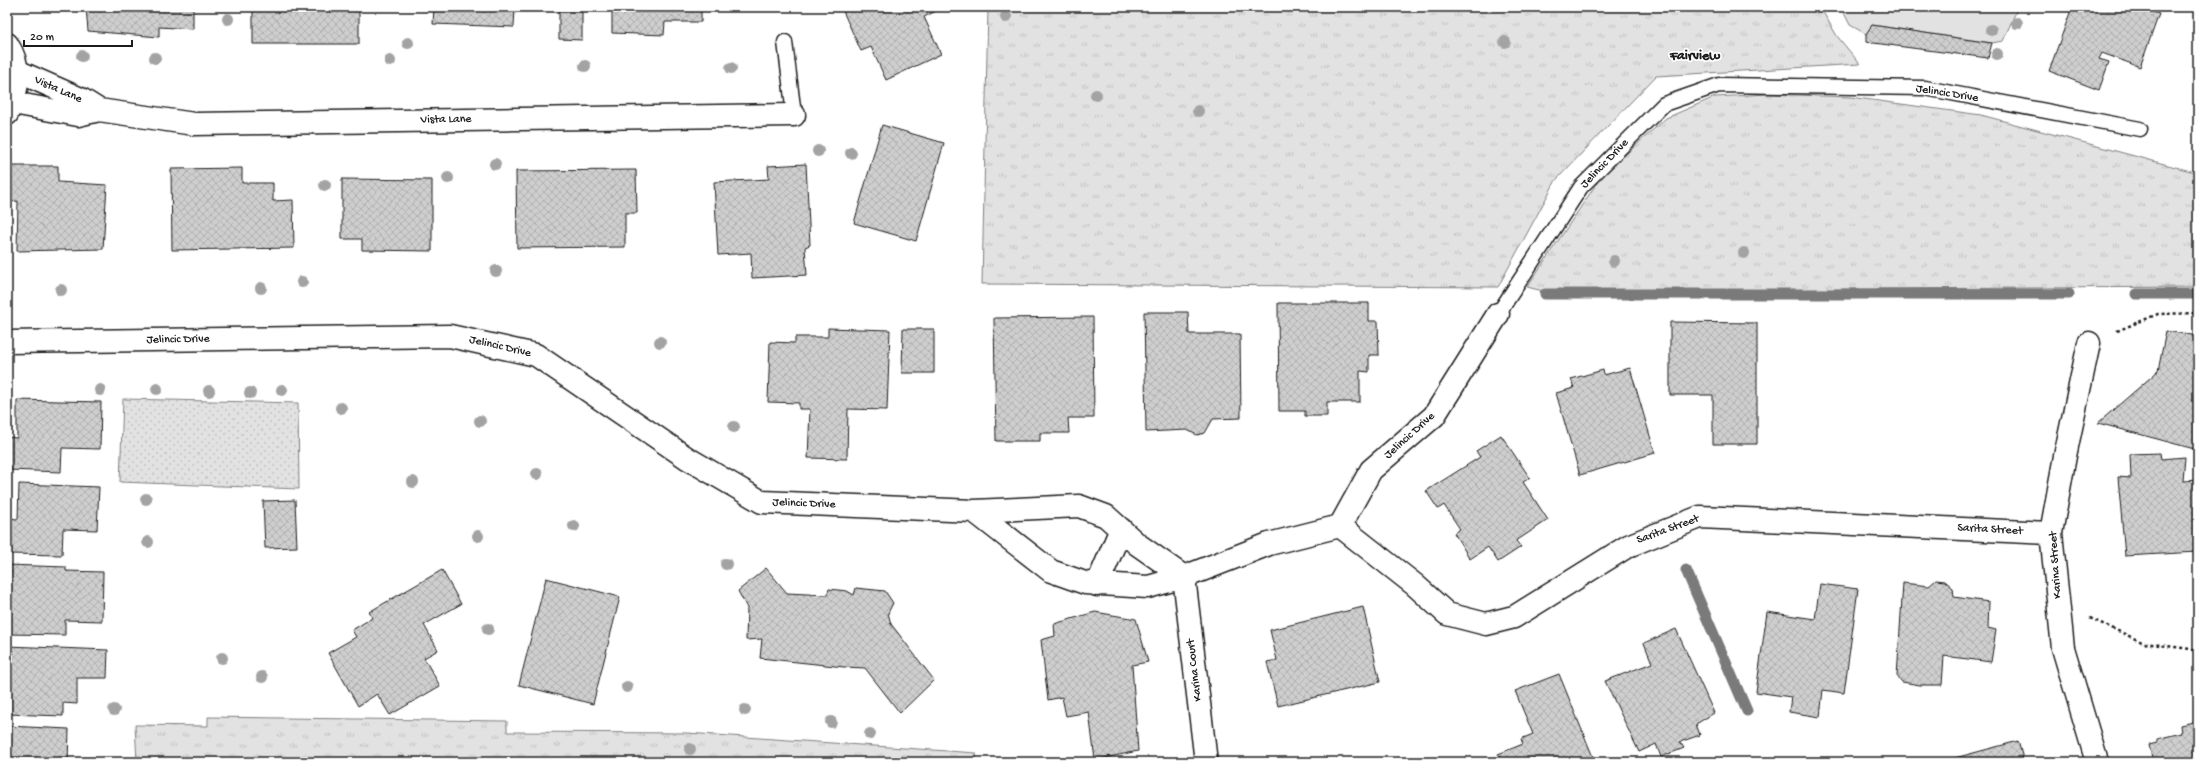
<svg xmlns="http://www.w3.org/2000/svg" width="2205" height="769" viewBox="0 0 2205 769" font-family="'Gochi Hand',sans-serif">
<defs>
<pattern id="grass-tufts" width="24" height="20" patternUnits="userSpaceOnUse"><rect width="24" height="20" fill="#e2e2e2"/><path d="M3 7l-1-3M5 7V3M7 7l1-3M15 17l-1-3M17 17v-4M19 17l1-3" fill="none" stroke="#c1c1c1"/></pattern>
<pattern id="garden-dots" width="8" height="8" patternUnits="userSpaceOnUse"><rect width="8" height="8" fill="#e2e2e2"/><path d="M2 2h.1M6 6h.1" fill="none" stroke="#c1c1c1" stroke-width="1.8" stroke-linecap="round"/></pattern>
<pattern id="building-cross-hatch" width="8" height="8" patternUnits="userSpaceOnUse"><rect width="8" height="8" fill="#cecece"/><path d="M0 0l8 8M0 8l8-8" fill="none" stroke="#b0b0b0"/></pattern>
</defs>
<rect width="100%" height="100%" fill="#fff"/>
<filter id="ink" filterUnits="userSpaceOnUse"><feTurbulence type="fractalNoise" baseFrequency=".025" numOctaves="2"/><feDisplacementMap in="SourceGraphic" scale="8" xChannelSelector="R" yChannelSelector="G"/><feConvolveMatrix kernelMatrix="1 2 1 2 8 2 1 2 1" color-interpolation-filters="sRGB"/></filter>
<g filter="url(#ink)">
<path fill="url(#grass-tufts)" stroke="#7f7f7f" d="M988 7H1820L1837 36 1860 64 1656 76 1556 180 1498 287 982 284Z
M1768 94 1850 97 1981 115 2198 173V287L1543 291 1527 287 1601 177 1666 118 1715 97Z
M208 717 507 721V732L687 733 976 753 977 762H137L135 725 208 726Z"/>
<path fill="url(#garden-dots)" stroke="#7f7f7f" d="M123 399 298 403 299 489 120 482Z"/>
<path fill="#e2e2e2" stroke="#7f7f7f" d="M1841 7H2018L2003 41 1992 43 1872 25 1866 34 1850 25Z"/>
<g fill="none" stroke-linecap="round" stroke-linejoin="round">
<path stroke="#7a7a7a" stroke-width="11" d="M1545 294H2069
M2136 294H2198
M1686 570 1747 711"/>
</g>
<path fill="url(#building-cross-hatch)" stroke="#1c1c1c" d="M86 7H193V29L159 27V37L88 31Z
M253 7H359V44H253Z
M434 7H515L514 27 433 24Z
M559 7H582V40L559 39Z
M612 7H701V22H665L664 35 612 33Z
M841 7H934L936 11 924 17 941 54 886 80 871 47 861 51Z
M2072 7H2139L2159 14 2140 67 2102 53 2099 59 2109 62 2099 90 2049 71Z
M1872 25 1984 42 1992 43 1988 58 1866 42V34Z
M882 125 944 143 916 241 854 223Z
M806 164 810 245 805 247 807 275 752 278 751 253 718 255 714 182 769 179 768 166Z
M11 166H58V182L107 185 103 249 17 251 18 201 9 202Z
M242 168V183H273V201L293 200 294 248 172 250 171 169Z
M636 170 637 213H625V247L517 248 516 171Z
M342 179 432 180V251L362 250V239H342Z
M1278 303H1369V321H1378L1379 355H1369V372L1360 371V402H1327V416H1305V411H1279Z
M1144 312H1188L1189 334H1240L1241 418 1213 419 1205 433 1197 435 1187 430 1146 432Z
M1093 317 1094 418H1068L1069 433H1040V441H996L994 318Z
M1670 322 1757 323V444H1713V395H1670Z
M828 328 890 330 887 410 848 409 847 459 808 458 810 409H799V403L768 402 770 342 795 343V337H828Z
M903 329H934V373H902Z
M2166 331 2198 336V450L2098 423 2158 371Z
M1630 368 1655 453 1580 475 1556 393 1574 388 1571 379 1603 370 1604 375Z
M17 400 101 402 100 449 62 448 61 472 7 470V437L17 438Z
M1501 435 1530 478 1523 482 1548 520 1516 541 1521 547 1498 562 1488 547 1470 559 1454 533 1460 529 1444 505 1438 509 1426 491 1480 457 1476 451Z
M2160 453 2161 459 2185 457 2183 481 2198 480V552L2125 556 2118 477 2131 478 2130 454Z
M19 484 99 487 97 530 63 529 62 555 7 554V518L18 519Z
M295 500 297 547 265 548 263 501Z
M7 565 66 567V571L103 572 102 621 65 620V635L7 634Z
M766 568 787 593 827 595 829 589 847 591 854 595 856 588 885 591 893 603 888 613 891 624 934 680 900 713 865 668 844 667 760 658 762 639 746 640 747 608 738 591Z
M442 570 461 604 424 625 438 650 424 658 440 686 390 715 377 694 358 706 328 653 356 637 352 630 372 618 369 612Z
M546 578 620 597 593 704 519 685Z
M1936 580 1945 581 1953 588 1954 597 1989 602 1988 628 1996 630 1991 662 1944 656 1942 685H1920L1902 682 1897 676 1903 583 1929 586Z
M1820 584 1858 589 1844 693 1823 690 1820 717 1789 712 1791 697 1756 692 1767 612 1815 619Z
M1363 607 1380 682 1278 706 1267 662 1277 660 1270 630Z
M1095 612 1136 619 1148 662 1132 665 1138 751 1095 760 1089 712 1066 716 1062 697 1048 700 1041 640 1055 636 1054 624Z
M1676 629 1714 713 1696 724 1700 735 1680 742 1684 748 1661 757 1656 744 1639 752 1605 681 1652 663 1644 643Z
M7 646 108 650 107 678H77V704L63 703V716L7 714Z
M1559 674 1595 762H1501L1498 754 1523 744 1521 739 1533 734 1515 691Z
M2198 721V762H2153L2149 745 2157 743V739L2181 733 2180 725Z
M7 726 69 729 68 762H7Z
M2018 741 2024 762H1940Z"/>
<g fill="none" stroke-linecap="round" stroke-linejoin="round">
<g stroke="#1c1c1c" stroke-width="17">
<path id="lane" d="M785 42 794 115
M1498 314 1581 187 1664 104 1719 85 1925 88 2140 129"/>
</g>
<g stroke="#1c1c1c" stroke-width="25">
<path id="street" d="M17 71 83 100 99 110
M13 103 78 115 99 110 194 124 794 115
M7 342 450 336 536 355 687 458 762 502 974 511 1079 506 1106 516 1137 544 1184 577
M2089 343 2065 456 2051 533 2063 648 2097 762
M974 511 1051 571 1085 583 1148 587 1184 577 1269 544 1340 526 1371 470 1434 416 1498 314
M1340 526 1415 585 1447 614 1486 624 1514 617 1628 546 1700 517 2051 533
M1184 577 1206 762
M1097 585 1121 529"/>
</g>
<g stroke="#1c1c1c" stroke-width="25">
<path id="secondary" d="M7 44C22 66 19 92 7 114"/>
</g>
<path stroke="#1c1c1c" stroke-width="2.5" stroke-dasharray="3 3" stroke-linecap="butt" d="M2117 331 2158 314 2198 313
M2090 618 2144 643 2198 650"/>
<use href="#lane" stroke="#fff" stroke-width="14"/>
<use href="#street" stroke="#fff" stroke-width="22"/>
<use href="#secondary" stroke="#fff" stroke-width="22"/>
</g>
<g fill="#a3a3a3">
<circle cx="1006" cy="17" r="6"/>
<circle cx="228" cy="19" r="6"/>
<circle cx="2017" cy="23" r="6"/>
<circle cx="1991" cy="30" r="6"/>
<circle cx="1505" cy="42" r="6"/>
<circle cx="408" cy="43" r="6"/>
<circle cx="1997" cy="54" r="6"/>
<circle cx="82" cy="56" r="6"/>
<circle cx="155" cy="58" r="6"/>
<circle cx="390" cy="61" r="6"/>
<circle cx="585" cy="66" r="6"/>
<circle cx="731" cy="68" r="6"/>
<circle cx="1096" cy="95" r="6"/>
<circle cx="1198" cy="111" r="6"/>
<circle cx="818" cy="151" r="6"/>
<circle cx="851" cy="153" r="6"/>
<circle cx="495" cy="164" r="6"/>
<circle cx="448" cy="178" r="6"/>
<circle cx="325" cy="185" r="6"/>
<circle cx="1744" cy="253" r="6"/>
<circle cx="1614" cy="261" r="6"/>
<circle cx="496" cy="271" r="6"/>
<circle cx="302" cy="282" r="6"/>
<circle cx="261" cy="288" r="6"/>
<circle cx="61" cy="290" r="6"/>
<circle cx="660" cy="342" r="6"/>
<circle cx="157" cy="389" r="6"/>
<circle cx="100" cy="390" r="6"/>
<circle cx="282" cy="390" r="6"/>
<circle cx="209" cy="391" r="6"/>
<circle cx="250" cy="393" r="6"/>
<circle cx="341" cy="408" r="6"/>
<circle cx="480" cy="421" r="6"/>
<circle cx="734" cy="427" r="6"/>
<circle cx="537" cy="474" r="6"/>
<circle cx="413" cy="482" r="6"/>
<circle cx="146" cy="499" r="6"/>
<circle cx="574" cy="526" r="6"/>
<circle cx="478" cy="536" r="6"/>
<circle cx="148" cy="542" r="6"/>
<circle cx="726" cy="564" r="6"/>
<circle cx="488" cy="629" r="6"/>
<circle cx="222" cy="658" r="6"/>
<circle cx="262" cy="677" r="6"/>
<circle cx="627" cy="687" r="6"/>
<circle cx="114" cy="710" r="6"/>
<circle cx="745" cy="710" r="6"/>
<circle cx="831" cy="722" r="6"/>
<circle cx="870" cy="734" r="6"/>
<circle cx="690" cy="749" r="6"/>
</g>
</g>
<g text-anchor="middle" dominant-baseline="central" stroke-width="3.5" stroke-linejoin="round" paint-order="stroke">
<g font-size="12" fill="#1c1c1c" stroke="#fff">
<text transform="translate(58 90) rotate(24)">Vista Lane</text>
<text transform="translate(1947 94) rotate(9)">Jelincic Drive</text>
<text transform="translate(446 120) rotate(-1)">Vista Lane</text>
<text transform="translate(1605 164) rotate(-46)">Jelincic Drive</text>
<text transform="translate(178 340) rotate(-1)">Jelincic Drive</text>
<text transform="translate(500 347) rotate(13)">Jelincic Drive</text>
<text transform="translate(1410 436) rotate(-42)">Jelincic Drive</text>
<text transform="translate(804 504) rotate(2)">Jelincic Drive</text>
<text transform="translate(1668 530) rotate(-20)">Sarita Street</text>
<text transform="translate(1990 530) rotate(3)">Sarita Street</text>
<text transform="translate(2056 565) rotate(-94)">Karina Street</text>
<text transform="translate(1195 670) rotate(-97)">Karina Court</text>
</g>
<g font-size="14" font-weight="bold" fill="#1c1c1c" stroke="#fff">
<text x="1695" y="56">Fairview</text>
</g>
</g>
<rect width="2205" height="769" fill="none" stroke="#fff" stroke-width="24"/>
<rect x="12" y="12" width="2181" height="745" fill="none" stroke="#1c1c1c" stroke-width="1.5" filter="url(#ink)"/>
<path d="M24 40v6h108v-6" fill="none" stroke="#1c1c1c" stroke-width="2"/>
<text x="30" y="40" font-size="12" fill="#1c1c1c" stroke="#ffffff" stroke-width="3" paint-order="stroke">20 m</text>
</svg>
